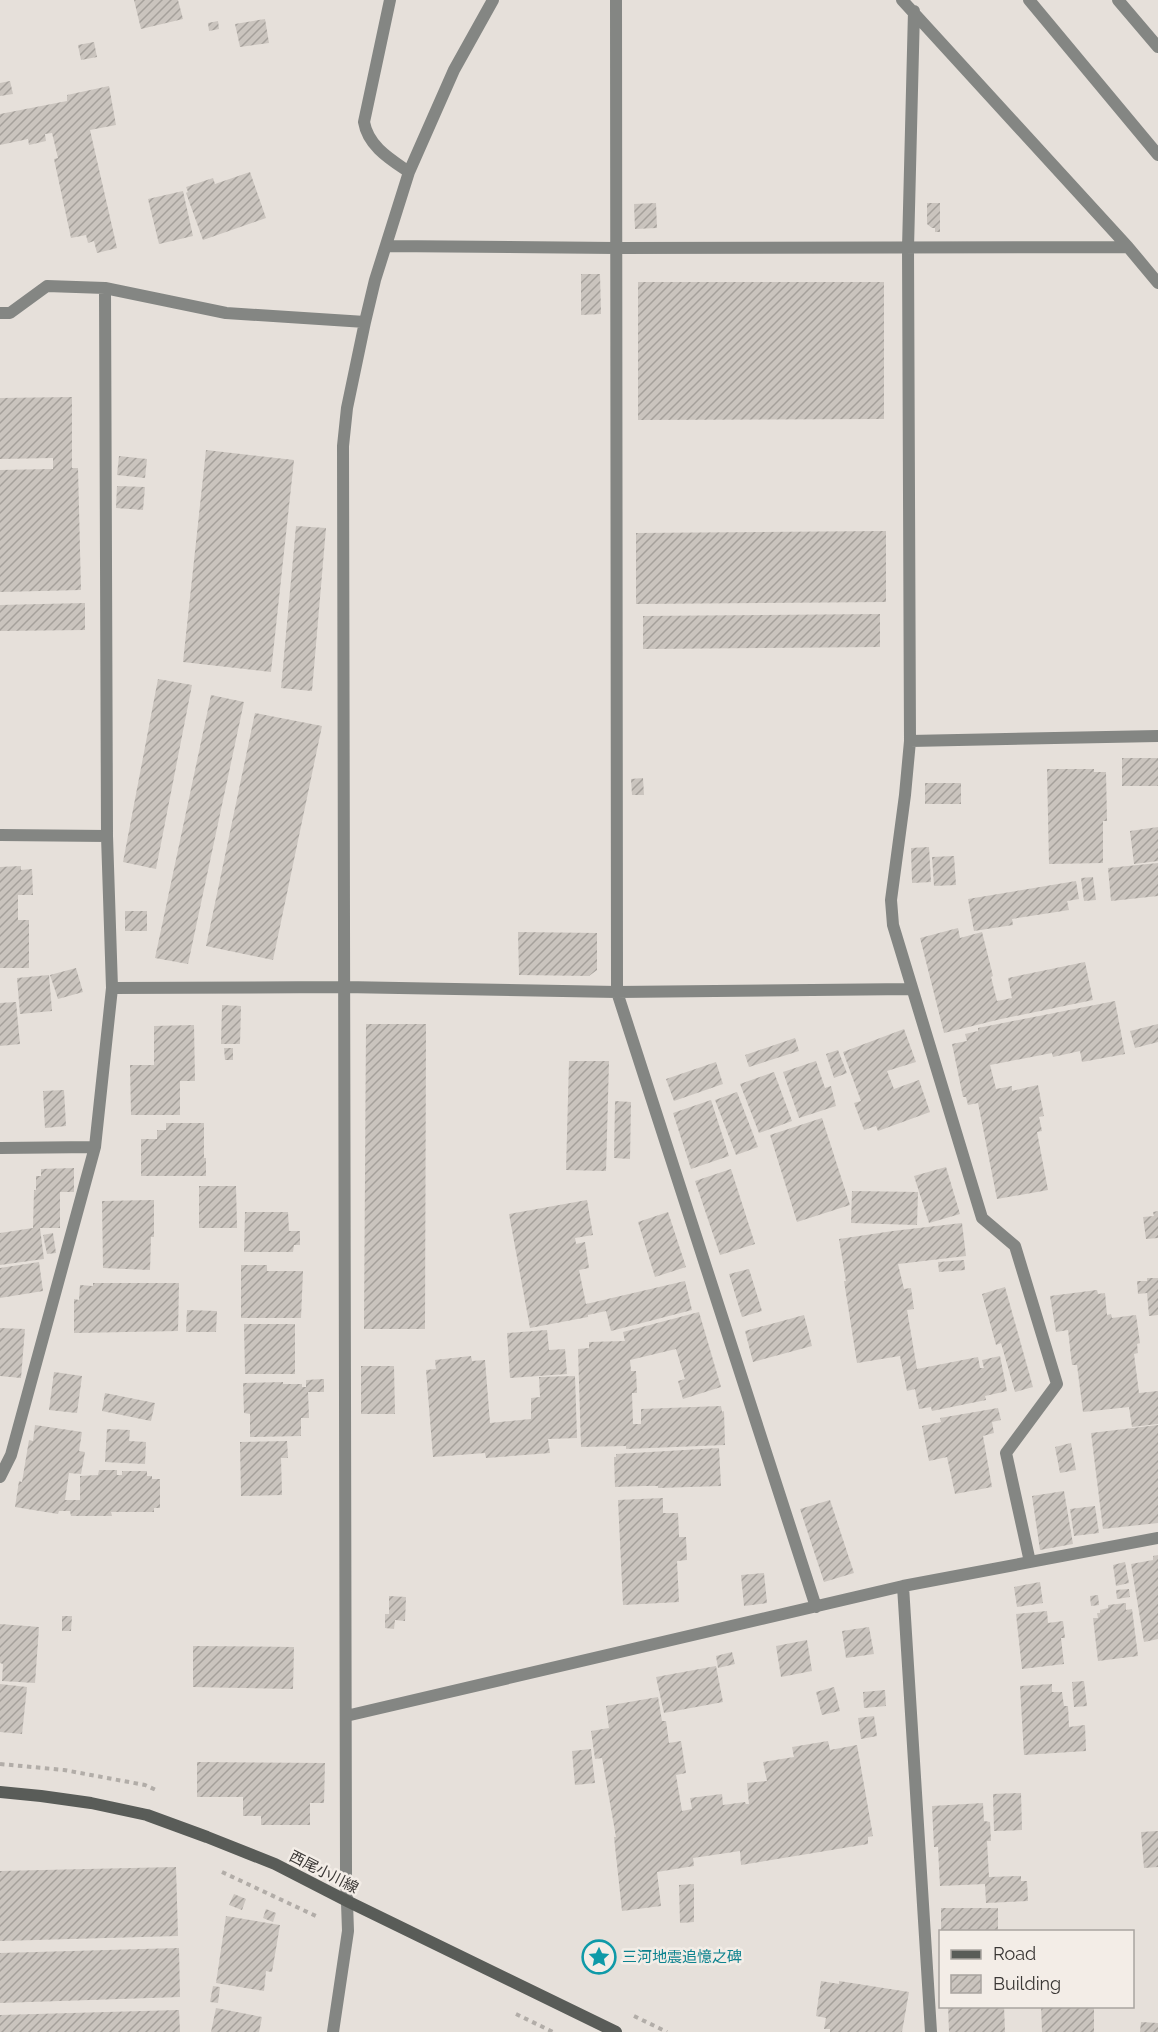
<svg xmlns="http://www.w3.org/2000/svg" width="1158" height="2032" viewBox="0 0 1158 2032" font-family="Raleway,'Noto Sans JP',sans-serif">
<defs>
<pattern id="building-hatch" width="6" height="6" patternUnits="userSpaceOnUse" patternTransform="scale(1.5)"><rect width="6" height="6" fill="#cac4be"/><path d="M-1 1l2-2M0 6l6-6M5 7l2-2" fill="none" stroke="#a5a09b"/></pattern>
</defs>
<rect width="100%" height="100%" fill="#e6e0da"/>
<path fill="url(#building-hatch)" d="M134 0H178L183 19 141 29Z
M265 19 269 43 240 47 235 24Z
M218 21 219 29 209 31 208 23Z
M94 42 97 57 81 60 78 45Z
M10 81 13 94 0 96V83Z
M109 86 116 125 90 130 117 248 97 253 94 241 88 243 86 235 71 238 54 159 58 158 52 133 45 134 46 141 29 145 28 139 0 145V114L67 101V95Z
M250 172 266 218 203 240 186 193 188 192 186 187 213 178 215 184Z
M183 191 193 236 159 244 148 199Z
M656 203 657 228 635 229 634 204Z
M927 203H940V232H935V228H932L927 224Z
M581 274H600L601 314 581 315Z
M638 282H884V419L638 420Z
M72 397V468H78L81 590 0 592V470L53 469V458L0 459V398Z
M206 450 294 460 271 672 183 662Z
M119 456 147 459 145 478 117 475Z
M117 486 145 487 143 510 116 508Z
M296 526 326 528 312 691 281 688Z
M886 531V602L636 604V533Z
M85 603V630L0 631V605Z
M880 614V647L643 649V616Z
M158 679 192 685 156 869 123 862Z
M211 695 244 702 188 964 155 958Z
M255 713 322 726 273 960 206 946Z
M1122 758H1158V786H1122Z
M1047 769H1094V772H1106L1107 821H1103V863L1049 864Z
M643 778 644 795H632L631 779Z
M925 783H961V804H925Z
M1158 827V861L1134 864 1130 831Z
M929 847 931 882 912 883 911 848Z
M954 856 956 885 934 886 932 857Z
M1158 863V896L1111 901 1108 868Z
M21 866V870L32 869 33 895H18V920H29V968H0V867Z
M1093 877 1096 900 1084 901 1081 878Z
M1076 881 1079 899 1067 901 1069 910 1012 919 1013 925 974 931 968 899Z
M125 911H147V931H125Z
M958 928 960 938 982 932 993 976 991 977 997 1001 1012 998 1008 978 1085 962 1093 1000 1001 1019 944 1033 920 938Z
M518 932 597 933V970L589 976 519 975Z
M76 968 83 992 58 999 50 975Z
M49 975 52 1011 20 1014 17 978Z
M1115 1001 1125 1054 1082 1062 1080 1051 1053 1057 1052 1053 990 1065 996 1089 1012 1086V1091L1038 1085 1044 1116 1039 1117 1042 1131 1037 1132 1048 1190 997 1199 978 1103 968 1105 966 1097H963L952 1044 967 1041 965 1034 978 1031V1028Z
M16 1002 20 1044 0 1046V1003Z
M222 1005 241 1006 240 1044H221Z
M366 1024H426L425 1329H364Z
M1158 1024V1042L1135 1048 1130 1031Z
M194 1025 195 1081H180V1115H131L130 1065H154V1026Z
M904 1029 916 1062 887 1071 894 1089 919 1080 930 1112 878 1131 876 1126 864 1130 854 1103 861 1101 843 1052Z
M795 1038 799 1051 749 1067 745 1055Z
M224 1048H233V1060H225Z
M838 1050 847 1073 834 1078 826 1054Z
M569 1061H609L606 1171 566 1170Z
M816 1061 825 1088 831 1086 836 1106 799 1118 783 1072Z
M716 1062 723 1084 674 1101 666 1079Z
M774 1072 792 1121 759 1133 740 1084Z
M64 1090 66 1126 45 1128 43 1091Z
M737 1092 758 1147 736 1155 715 1100Z
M711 1100 729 1156 691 1169 673 1113Z
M615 1101 631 1102 630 1159 614 1158Z
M822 1118 850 1205 797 1222 770 1135Z
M166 1123H204V1158H206V1176H141V1139H157V1130H166Z
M946 1167 960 1214 929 1223 914 1176Z
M74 1168V1192H60V1228H40L44 1259 0 1265V1233L33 1228 34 1190H36V1176H41V1169Z
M731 1169 755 1244 720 1255 695 1181Z
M199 1186H236L237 1228H199Z
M852 1191 918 1192 917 1225 851 1223Z
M154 1200V1237H151L150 1270 103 1268 102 1201Z
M587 1200 593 1235 575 1238 576 1244 585 1242 589 1268 579 1270 586 1304 685 1281 692 1310 611 1331 606 1311 588 1315V1317L530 1328 509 1214Z
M1158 1211V1238L1146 1239 1143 1217 1154 1216 1153 1212Z
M245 1212H288L289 1231H300V1245H294L293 1252H244Z
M668 1212 686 1267 655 1277 638 1222Z
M962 1223 966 1256 898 1264 904 1289 911 1288 914 1309 907 1310 917 1369 978 1357 980 1368H984L982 1360 1000 1356 1007 1391 985 1396 986 1400 932 1411 931 1407 919 1409 915 1389 907 1391 900 1356 857 1363 844 1281H846L839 1239 893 1231Z
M53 1233 56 1253 47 1254 43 1235Z
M964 1260 965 1270 939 1272 938 1262Z
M39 1262 43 1291 0 1298V1268Z
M241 1265H267V1271H303L301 1318H241Z
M749 1269 762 1311 742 1317 729 1274Z
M1147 1278H1158V1315L1149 1316 1147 1293 1138 1294 1137 1281H1147Z
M93 1283H179L178 1331 74 1333V1299L79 1300 80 1285 93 1286Z
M1005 1287 1033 1387 1015 1392 1001 1343 996 1345 982 1294Z
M1097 1290 1098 1294 1105 1293 1107 1315 1111 1314 1112 1318 1136 1315 1140 1343 1137 1344 1138 1353 1134 1354 1139 1393 1158 1391V1424L1132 1427 1129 1407 1083 1412 1077 1365H1072L1068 1330 1056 1332 1050 1296Z
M187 1310 217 1311 216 1332H186Z
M699 1312 721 1387 683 1399 678 1381 685 1379 676 1349 630 1360 631 1371H636L637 1393H632L633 1424H641V1409L721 1406 722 1412 724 1411 725 1445 626 1449V1446L581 1447 578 1349 589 1348V1342L625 1341 623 1332Z
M804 1315 812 1346 753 1362 745 1331Z
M244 1324H295V1374H245Z
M0 1328 25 1329 21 1378 0 1376Z
M547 1330 549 1350 565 1349 567 1374 510 1378 507 1333Z
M471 1356 472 1361 485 1360 490 1423 531 1419V1398L540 1397 539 1377 575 1376 577 1438 548 1439 550 1453 486 1458 485 1453 433 1457 426 1370 436 1369 435 1360Z
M361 1366H394L395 1414H361Z
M54 1372 82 1376 77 1413 49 1410Z
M324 1379V1392H308L309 1418H301V1436L250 1437V1414L244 1413 243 1383 283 1382V1384H302V1387H306V1380Z
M105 1393 155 1403 151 1421 102 1411Z
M998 1408 1001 1420 992 1422 994 1433 983 1436 992 1487 955 1494 947 1457 929 1461 922 1426 941 1422 940 1418Z
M35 1425 82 1432 79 1451 85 1452 81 1474 69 1473 65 1500H80V1476L98 1475 99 1470H117V1475H122V1471H147V1476H152V1479H160V1508H154V1512H111L112 1516H71L70 1511H59L58 1514 15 1507 19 1481 22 1482 29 1440 33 1441Z
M1158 1425V1523L1103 1529 1091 1433Z
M107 1429 130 1430 129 1441 146 1442 145 1464 105 1462Z
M287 1441 288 1458H281L282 1495 241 1496 240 1442Z
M1071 1443 1076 1470 1060 1473 1055 1447Z
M719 1448 721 1486 658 1488V1486H644L615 1487 614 1457H616V1454Z
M1064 1491 1073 1544 1040 1550 1032 1496Z
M663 1498V1513H678L679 1537H686L687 1560 677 1561 679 1602 623 1605 618 1500Z
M830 1500 854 1573 824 1582 800 1509Z
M1095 1506 1099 1533 1074 1536 1070 1509Z
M1158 1555V1639L1144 1642 1131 1564 1153 1560V1556Z
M1125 1562 1129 1583 1116 1586 1113 1565Z
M764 1573 767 1603 744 1606 741 1575Z
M1040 1582 1043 1603 1017 1607 1014 1587Z
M1129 1589 1130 1597 1117 1599 1116 1590Z
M1098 1595 1099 1605 1091 1606 1090 1596Z
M389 1596 406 1597 405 1621 395 1620 394 1629 385 1628V1614H389Z
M1126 1603V1610L1132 1609 1138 1656 1098 1661 1093 1618H1098L1097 1613H1100V1610L1108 1608V1605Z
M1047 1611 1048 1623 1063 1621 1065 1638H1061L1064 1664 1022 1669 1016 1614Z
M62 1616H72L71 1631H62Z
M0 1624 39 1627 35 1683 2 1681 3 1664 0 1663Z
M869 1627 874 1654 846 1658 842 1631Z
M807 1640 812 1671 781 1677 776 1646Z
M193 1646 294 1647 293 1689 193 1687Z
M732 1652 735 1664 718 1668 716 1656Z
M716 1666 723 1702 664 1713 656 1677Z
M1084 1681 1087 1706 1074 1707 1072 1682Z
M0 1684 27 1687 22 1734 0 1732Z
M1052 1684V1692H1062L1064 1706H1068L1069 1727 1085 1725 1086 1751 1024 1755 1020 1686Z
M834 1687 840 1711 822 1715 816 1692Z
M885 1690 886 1706 864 1708 863 1692Z
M658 1697 662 1721H666L669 1743 681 1741 686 1773 676 1775 682 1811 692 1809 690 1798 722 1794 723 1805 745 1802 746 1804H749L747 1783 767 1781 763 1762 794 1757 792 1747 828 1741 830 1750 857 1745 873 1836 868 1837V1844L741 1865 740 1851 693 1858 694 1866 657 1872 661 1906 622 1911 614 1837H616L602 1758 595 1759 591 1731 609 1728 606 1706Z
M874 1716 877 1736 861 1739 858 1718Z
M591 1749 595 1783 575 1785 572 1751Z
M197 1762 325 1763 324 1803H310V1825H261V1816H243V1797H197Z
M1021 1793 1022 1830 994 1831 993 1794Z
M983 1803 984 1821 990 1822 991 1841H987L989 1877 1021 1876V1881H1027L1028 1901 986 1903 985 1884 940 1886 938 1847H934L932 1806Z
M1158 1831V1867L1144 1868 1141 1832Z
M176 1867 178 1936 0 1941V1871Z
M694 1884V1922L680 1923 679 1885Z
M234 1894 246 1899 242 1910 229 1905Z
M941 1908H998V1932H941Z
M266 1909 276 1913 273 1922 263 1918Z
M226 1916 280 1925 272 1972 266 1971 264 1991 216 1983Z
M179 1948 180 1997 0 2003V1953Z
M821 1981 839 1984V1981L909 1992 902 2032H830V2029H824L826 2018 816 2016Z
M213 1986 220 1987 218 2003 210 2002Z
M948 2006H1004L1005 2032H949Z
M1041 2006 1094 2007V2032H1042Z
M216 2008 262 2017 259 2032H211Z
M179 2010 180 2032H0V2015Z
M1141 2022 1158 2023V2032H1140Z"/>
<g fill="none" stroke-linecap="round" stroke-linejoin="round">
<path stroke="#b2ada8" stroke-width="4" stroke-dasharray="4.5 4.5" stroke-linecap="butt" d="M0 1764 64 1770 145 1785 156 1790
M222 1872 318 1917
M516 2014 553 2032
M634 2016 667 2032"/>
<path stroke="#848683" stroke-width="12" d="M1118 0 1158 47"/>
<path stroke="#848683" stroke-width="12" d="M390 0 364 122C368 146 390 159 409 172
M616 0 617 992 816 1607
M902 0 1128 247 1158 283
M1029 0 1158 155
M914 11 908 248 910 741 905 795 891 900 893 925 982 1218 1015 1246 1057 1384 1006 1453 1030 1562
M386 246 615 248 1128 247
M105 288 107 836
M0 313H10L47 286 105 288 226 313 365 322
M910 741 1158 736
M0 835 107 836 112 988 95 1147 11 1455 0 1477
M112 988 344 987 617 992 912 989
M0 1148 95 1147
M903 1586 931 2032
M346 1716 903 1586 1158 1538
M333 2032 348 1931 346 1874 343 446 347 408 365 322 375 280 409 172 454 70 493 0"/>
<path stroke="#595c58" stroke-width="12" d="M0 1792 41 1796 91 1803 147 1815 207 1837 275 1864 347 1901 616 2032"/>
</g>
<defs>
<g id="sight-ring" transform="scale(1.725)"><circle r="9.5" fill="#f3ede7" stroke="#0f9aa8" stroke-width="1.5"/><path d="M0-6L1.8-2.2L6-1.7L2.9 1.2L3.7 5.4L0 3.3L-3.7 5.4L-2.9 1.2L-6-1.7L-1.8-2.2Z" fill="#0f9aa8"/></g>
</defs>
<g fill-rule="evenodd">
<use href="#sight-ring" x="599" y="1957"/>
</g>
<g text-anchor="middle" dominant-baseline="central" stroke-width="5" stroke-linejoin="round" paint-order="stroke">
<g font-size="15" fill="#3a3735" stroke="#f3ede7">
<text transform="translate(324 1872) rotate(27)">西尾小川線</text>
</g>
<g font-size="15" fill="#0d838f" stroke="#f3ede7" text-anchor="start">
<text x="622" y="1957">三河地震追憶之碑</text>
</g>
</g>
<rect x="939" y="1930" width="195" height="78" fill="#f3ede7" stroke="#a9a4a0" stroke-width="1.5"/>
<rect x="951" y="1950" width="30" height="9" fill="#595c58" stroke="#a9a4a0" stroke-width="1.5"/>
<text x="993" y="1960" font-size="18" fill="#3a3735">Road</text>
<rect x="951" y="1975" width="30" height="18" fill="url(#building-hatch)" stroke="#a9a4a0" stroke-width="1.5"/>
<text x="993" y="1990" font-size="18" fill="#3a3735">Building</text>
</svg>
